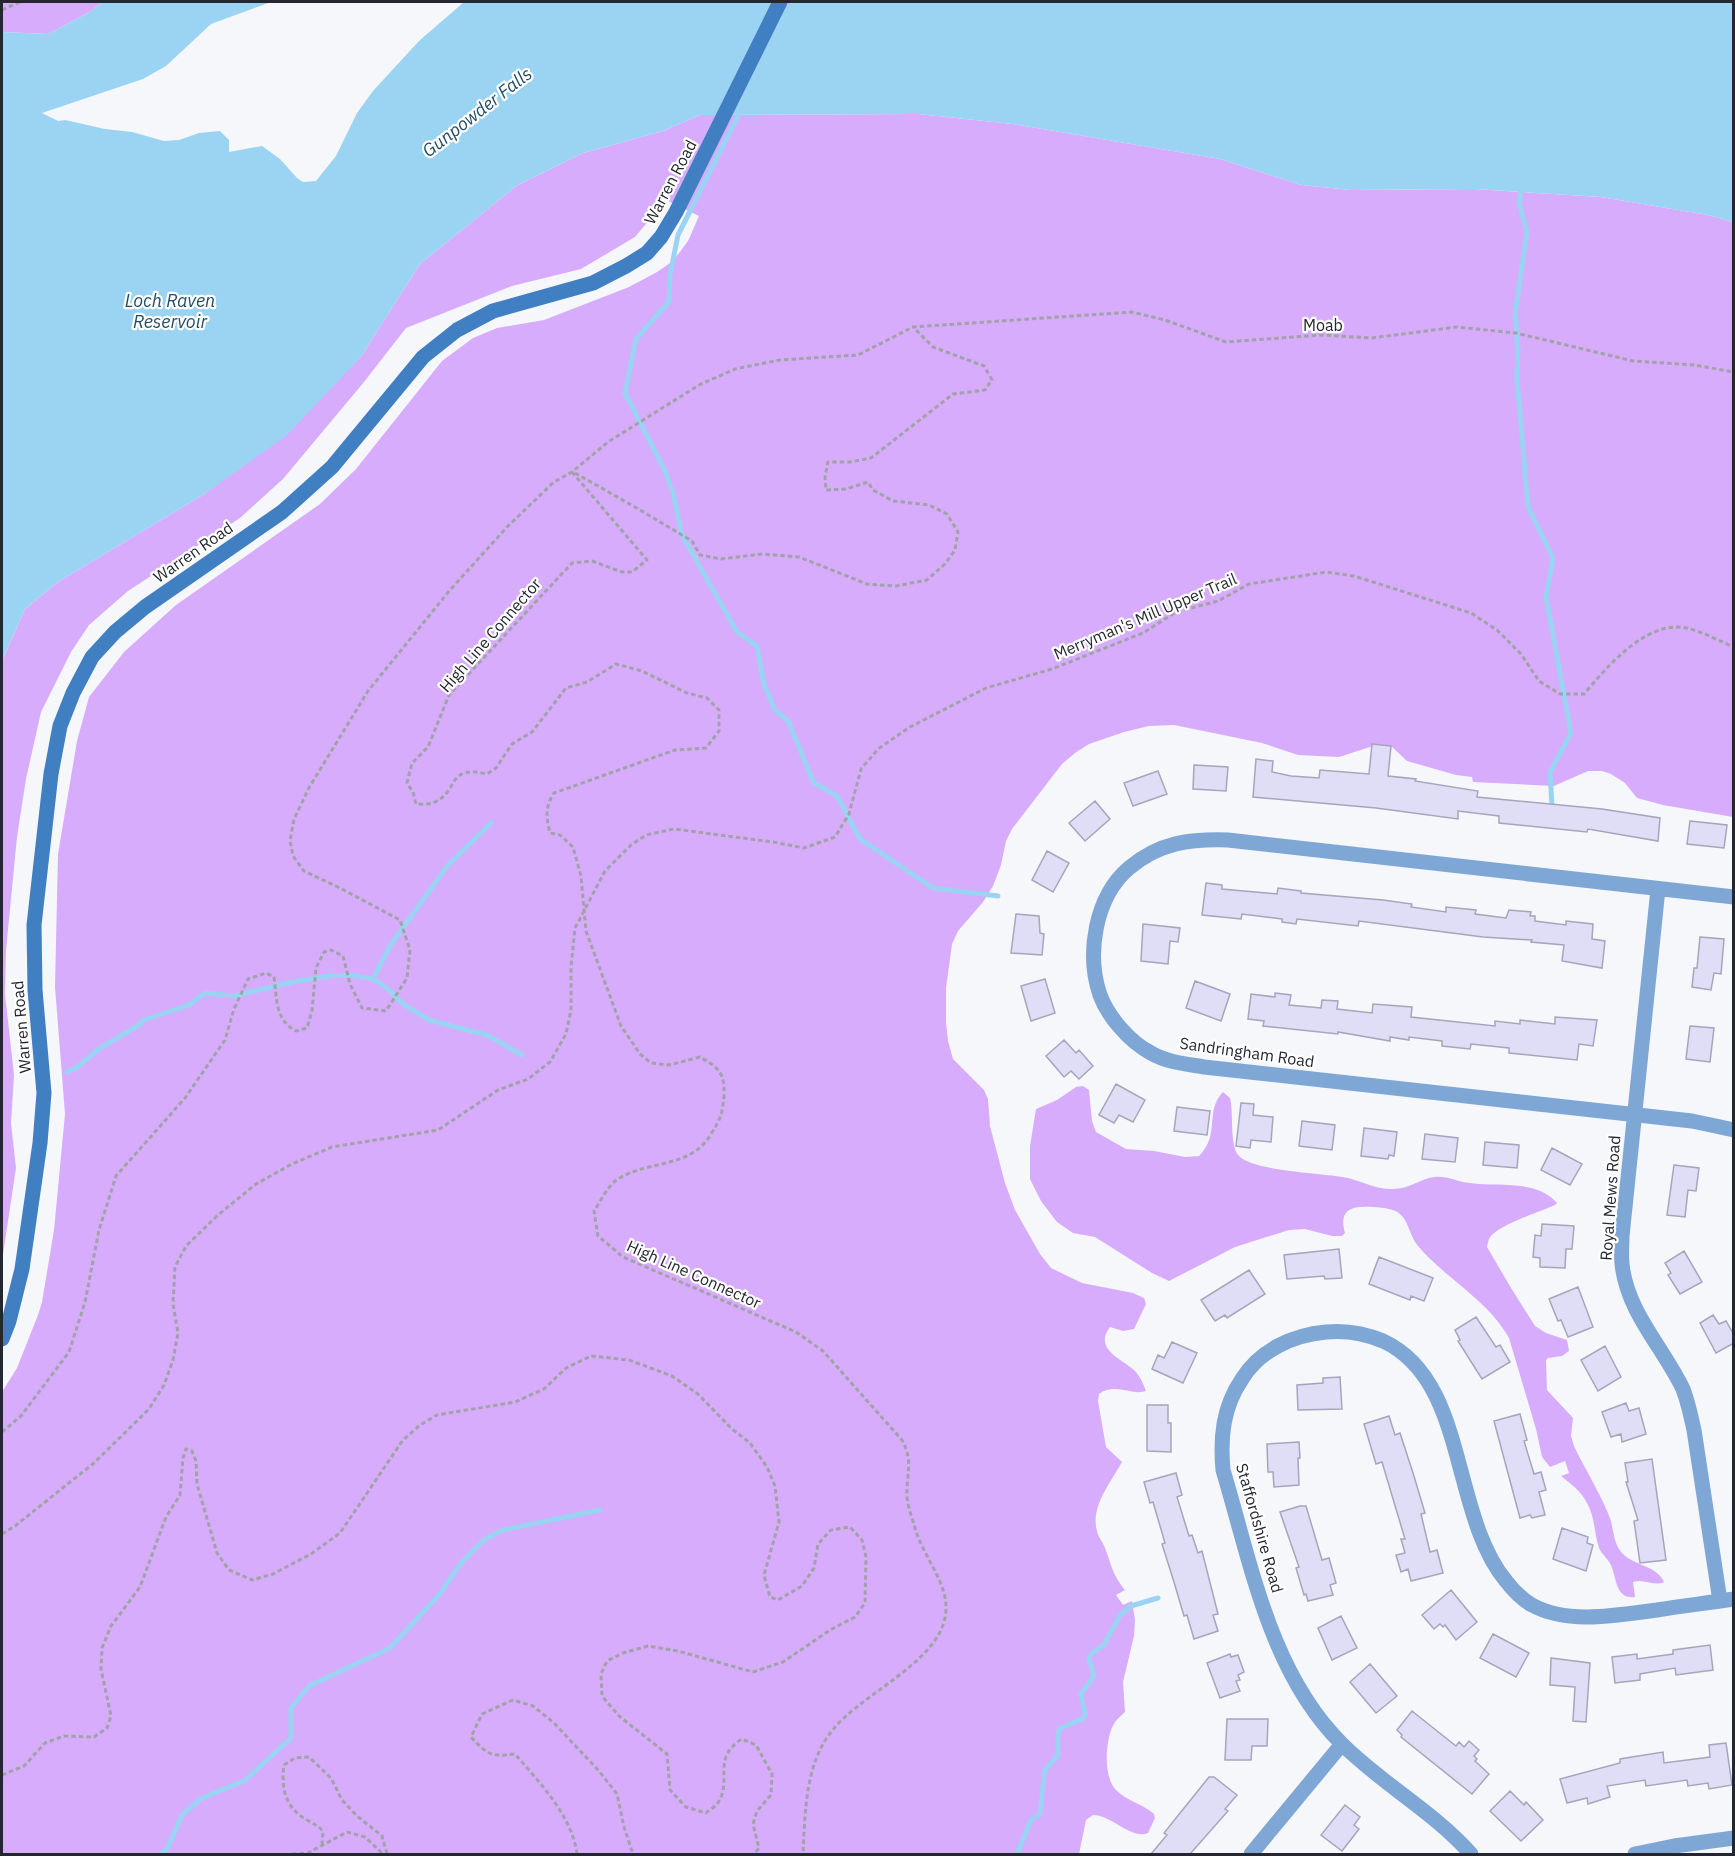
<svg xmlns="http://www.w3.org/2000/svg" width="1735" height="1856" viewBox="0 0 1735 1856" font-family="'IBM Plex Sans',sans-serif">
<rect width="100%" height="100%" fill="#f5f7fb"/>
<path fill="#d8acfd" d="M2 2H102L90 12 48 34 2 32Z
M918 114 1013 124 1220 159 1301 185 1351 190 1474 189 1601 197 1708 215 1733 222V817L1663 805 1637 798 1625 783 1611 774 1602 771H1588L1554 786 1473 782 1472 777 1456 775 1407 761 1392 747 1373 746 1339 757 1298 755 1262 743 1174 725 1149 726 1124 732 1089 744 1075 753 1062 764 1012 829 1006 841 1001 865 993 886 983 902 958 931 952 944 946 988V1022L948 1041 953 1059 984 1090 988 1099 990 1126 1005 1183 1015 1210 1040 1254 1051 1268 1082 1283 1133 1293 1144 1298 1146 1304 1134 1329 1123 1331 1110 1327C1093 1349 1122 1359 1134 1370 1140 1376 1143 1383 1146 1391 1132 1396 1115 1382 1099 1394L1098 1401 1106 1447 1122 1462C1111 1482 1090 1507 1097 1531 1098 1537 1103 1542 1105 1548 1111 1564 1113 1576 1125 1590L1116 1595 1123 1605 1132 1601 1135 1620 1134 1636 1123 1682 1125 1712C1122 1715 1118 1718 1115 1722 1105 1737 1103 1775 1115 1789 1126 1801 1143 1804 1154 1814L1155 1818 1148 1833C1132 1840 1111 1815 1093 1815L1086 1820 1079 1854H2V1392L17 1368 38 1315 42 1302 54 1230 65 1114 55 987 58 854 77 741 89 697 124 652 176 605 320 504 356 469 442 361 473 338 497 328 544 320 629 287 657 272 673 261 688 241 699 216 666 200 635 237 581 269 512 286 406 328 364 382 283 479 240 518 128 591 89 625 71 652 41 712 26 779 17 837 6 950 5 994 14 1075 11 1123 16 1168 2 1261V661L25 609 58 582 206 493 360 358 420 264 516 186 583 153 663 131 700 115Z
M1083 1086 1089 1090 1092 1121 1096 1132 1126 1149 1154 1151 1185 1157 1199 1156C1221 1134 1204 1112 1223 1092L1230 1098C1234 1113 1229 1146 1239 1156 1254 1171 1319 1173 1342 1177 1358 1179 1374 1189 1390 1189 1409 1190 1419 1179 1434 1177 1446 1175 1458 1182 1470 1183 1498 1187 1536 1179 1557 1203L1555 1205C1539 1212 1505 1223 1493 1234 1489 1237 1488 1242 1487 1247L1511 1288 1535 1326 1546 1333 1567 1340 1569 1351 1562 1356 1548 1358 1546 1360 1547 1390 1573 1418 1571 1436 1574 1446C1585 1469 1603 1498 1611 1521 1614 1533 1614 1546 1624 1555 1637 1566 1658 1567 1664 1582 1654 1587 1644 1578 1633 1582L1635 1597C1616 1599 1617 1581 1612 1568 1610 1560 1602 1555 1599 1548 1594 1533 1595 1517 1587 1503 1581 1491 1571 1484 1561 1476L1569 1473 1565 1461 1550 1467 1542 1457 1536 1429 1509 1338C1488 1300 1446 1279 1418 1246 1410 1237 1409 1222 1400 1214 1393 1208 1383 1208 1374 1207 1353 1206 1338 1208 1345 1233L1342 1236H1332L1305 1229 1289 1230 1235 1247 1169 1281 1152 1273 1095 1237 1073 1233 1057 1222 1041 1201 1030 1179V1146L1036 1109 1057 1100 1076 1087Z"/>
<path fill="#9bd3f2" d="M102 2H271L211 24 166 66 143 79 42 113 58 121 65 120 105 129 132 132 164 141 179 140 199 133 220 131 229 140V152L262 146 280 159 297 178 303 182 316 181 336 156 357 113 373 91 419 41 464 2H1733V222L1708 215 1601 197 1474 189 1351 190 1301 185 1220 159 1013 124 918 114 700 115 663 131 583 153 516 186 420 264 360 358 286 436 206 493 58 582 25 609 2 661V32L48 34 90 12Z"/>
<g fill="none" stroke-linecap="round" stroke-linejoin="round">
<path stroke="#9bd3f2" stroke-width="5" d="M741 110 678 235 670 275 669 302 636 339 625 393 665 471 673 493 682 535 737 632 757 646 764 684 775 710 788 721 814 783 837 796 860 839 933 888 998 896
M1522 185 1519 203 1527 232 1515 314 1518 349 1517 378 1528 507 1553 558 1546 597 1571 733 1550 772 1552 806
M373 979 390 946 448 865 491 823
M67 1072 76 1068 100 1048 139 1025 144 1020 189 1005 205 993 234 996 292 982 330 976 350 975 373 979 388 989 403 1004 429 1020 487 1035 522 1055
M160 1854 167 1849 182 1815 202 1798 244 1781 291 1738V1708L309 1686 390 1648 439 1595 461 1563 484 1540 503 1530 600 1510
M1017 1854 1031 1820 1040 1814 1044 1775 1045 1770 1058 1755V1734L1060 1728 1083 1719 1085 1713 1081 1694 1094 1676 1089 1658 1091 1654 1104 1645 1120 1615 1131 1606 1158 1598"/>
</g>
<path fill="#e0def6" stroke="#a7a4bb" stroke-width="1.5" d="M1372 744 1391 746 1388 776 1416 779 1415 781 1478 791 1477 797 1602 809 1660 818 1658 841 1588 829 1587 832 1499 823V816L1458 811V819L1376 808 1253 797 1256 759 1273 761 1272 772 1291 776 1319 778 1320 770 1369 774Z
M1194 765 1228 767 1226 791 1193 789Z
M1158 771 1167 794 1133 806 1124 783Z
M1095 801 1110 819 1085 841 1069 823Z
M1690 821 1727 825 1724 848 1687 844Z
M1047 851 1069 863 1053 892 1032 880Z
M1206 883 1222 885V889L1277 894 1278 888 1301 891V893L1383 900 1412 904 1411 907 1446 912V907L1476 910 1475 914 1506 918 1509 910 1531 912 1530 916H1535V921L1566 925V921L1593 924 1592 939 1605 941 1602 968 1562 961 1564 945 1531 942 1532 940 1483 937 1359 921 1358 926 1297 919 1296 924 1282 922V919L1242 914 1241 919 1202 915Z
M1016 914 1039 916 1040 933 1044 934 1042 955 1011 953Z
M1143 924 1180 928 1178 942 1170 941 1168 964 1141 961Z
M1700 937 1724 939 1721 974 1714 973 1711 990 1692 987 1694 968H1697Z
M1045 979 1055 1013 1031 1021 1021 986Z
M1195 981 1230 994 1221 1021 1186 1008Z
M1275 993 1291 995 1289 1005 1321 1008 1322 1000 1338 1001 1337 1009 1372 1013 1373 1004 1412 1007 1411 1017 1495 1026V1021L1520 1024V1020L1555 1024V1017L1597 1020 1593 1046 1579 1044 1577 1060 1509 1053V1048L1471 1044 1470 1049 1442 1046V1041L1409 1037V1040L1390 1037V1041L1338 1032V1034L1263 1026 1264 1021 1248 1019 1251 994 1275 997Z
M1690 1026 1714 1028 1710 1062 1686 1059Z
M1064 1040 1076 1053 1079 1050 1093 1066 1079 1079 1071 1071 1064 1077 1046 1056Z
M1116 1084 1145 1100 1133 1122 1119 1115 1114 1123 1099 1115Z
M1241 1103 1254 1104 1253 1115 1273 1117 1271 1142 1251 1140 1250 1148 1236 1146Z
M1177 1107 1210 1111 1207 1135 1174 1131Z
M1302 1121 1335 1125 1332 1150 1299 1146Z
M1364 1128 1397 1132 1394 1156 1389 1155 1388 1159 1361 1156Z
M1425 1134 1458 1138 1455 1162 1422 1159Z
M1485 1142 1519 1145 1517 1168 1483 1165Z
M1552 1148 1582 1164 1570 1185 1541 1170Z
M1674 1165 1699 1168 1696 1191 1688 1190 1685 1217 1667 1215Z
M1542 1224 1574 1226 1572 1249H1566L1565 1268 1540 1267V1258L1533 1257 1535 1235 1541 1236Z
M1339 1249 1342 1278 1325 1279 1324 1276 1287 1279 1284 1255Z
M1684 1251 1702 1282 1680 1294 1668 1275 1671 1273 1665 1263Z
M1379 1257 1433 1278 1424 1301 1411 1296 1410 1300 1369 1284Z
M1249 1270 1265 1294 1227 1318 1225 1315 1215 1321 1201 1300Z
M1578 1287 1593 1327 1568 1337 1561 1320 1558 1321 1549 1299Z
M1713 1315 1719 1324 1726 1321 1734 1335V1343L1716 1353 1700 1323Z
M1476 1317 1496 1347 1500 1345 1510 1362 1482 1379 1458 1341 1460 1340 1455 1330Z
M1172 1342 1197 1353 1183 1383 1152 1369 1158 1355 1164 1358Z
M1605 1346 1621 1377 1598 1391 1581 1360Z
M1340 1377 1342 1409 1298 1410 1297 1385 1323 1383V1378Z
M1626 1403 1629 1411 1639 1408 1646 1434 1622 1442 1621 1434 1611 1437 1602 1412Z
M1147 1405H1168V1423H1171V1452L1147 1451Z
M1520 1414 1527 1440 1524 1441 1534 1474 1541 1472 1546 1490 1539 1492 1545 1515 1532 1518 1530 1515 1520 1518 1494 1421Z
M1389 1416 1395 1435 1400 1433 1413 1473 1425 1513 1421 1514 1430 1552 1437 1550 1443 1573 1411 1581 1408 1569 1401 1572 1396 1555 1405 1553 1401 1539H1405L1382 1462 1376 1464 1364 1424Z
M1299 1442 1300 1458H1298L1299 1485 1274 1487 1273 1472H1268L1267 1444Z
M1652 1459 1666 1560 1640 1563 1634 1521 1638 1520 1626 1482H1628L1625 1463Z
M1176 1473 1182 1495 1177 1497 1189 1536 1192 1535 1198 1553 1202 1551 1218 1614 1213 1615 1218 1631 1194 1639 1187 1615 1184 1616 1174 1582 1162 1544 1165 1543 1153 1502 1150 1503 1144 1482Z
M1300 1506H1306L1322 1560 1329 1558 1336 1583 1330 1585 1333 1595 1308 1601 1306 1594 1304 1595 1296 1568 1299 1567 1280 1512Z
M1562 1528 1588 1537 1587 1543 1593 1545 1586 1571 1553 1559Z
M1451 1590 1477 1622 1456 1640 1445 1625 1443 1627 1440 1624 1434 1629 1422 1615Z
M1341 1616 1357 1648 1332 1660 1318 1628Z
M1493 1634 1529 1653 1516 1677 1480 1658Z
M1710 1645 1713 1670 1676 1675 1675 1668 1640 1674V1680L1615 1683 1612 1657 1637 1654V1659L1673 1654V1650Z
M1230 1654 1231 1657 1238 1655 1244 1672 1238 1675 1240 1680 1236 1681 1240 1691 1220 1698 1207 1663Z
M1551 1658 1590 1663 1586 1722 1573 1721 1575 1687 1550 1685Z
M1370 1664 1397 1696 1376 1713 1350 1682Z
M1412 1711 1456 1746 1459 1742 1464 1747 1469 1741 1479 1750 1474 1756 1477 1759 1475 1761 1489 1774 1472 1794 1401 1737 1402 1735 1397 1730Z
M1227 1719H1268L1267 1746H1252L1251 1760H1225Z
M1726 1743 1732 1785 1709 1789 1708 1783 1688 1786 1687 1780 1646 1786 1645 1780 1607 1786 1610 1797 1588 1804 1587 1798 1567 1803 1560 1779 1620 1763V1759L1663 1752 1664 1763 1710 1757 1709 1745Z
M1209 1777H1214L1237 1795 1225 1809 1228 1811 1190 1854H1151L1167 1835 1164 1833Z
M1510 1791 1524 1805 1526 1802 1543 1820 1521 1841 1490 1811Z
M1345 1805 1360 1817 1354 1825 1359 1829 1342 1851 1321 1835Z"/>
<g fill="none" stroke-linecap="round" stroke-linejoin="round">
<path stroke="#a0a2a8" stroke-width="3" stroke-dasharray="4.5 3" stroke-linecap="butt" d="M2 10 20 2
M572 472 647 560 632 572H622L592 561 572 563 449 695 428 747 412 763 407 783 413 792 416 804C422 804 429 805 435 802 459 791 447 764 487 774L496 768 512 744 532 732 566 688 587 682 616 664 642 671 687 693 707 698 719 710V731L706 748 675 750 554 793C545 807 546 817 550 833L560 835 573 847 581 876 586 931 621 1026 640 1054 651 1063 669 1065 700 1057C719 1068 725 1073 724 1096 722 1115 721 1118 711 1134 690 1170 646 1159 615 1181 607 1188 600 1202 594 1211L598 1236 623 1257 796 1332 823 1351 902 1440C914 1463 906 1473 907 1497 908 1507 912 1518 915 1528 922 1554 947 1582 946 1609 945 1661 860 1693 831 1732 805 1765 805 1814 803 1854
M575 473 635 507 692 541 700 555 721 559 762 554 799 557 867 584 896 586 927 580 945 564 955 550 958 532 947 514 929 505 893 501 873 490 868 482 846 489 826 490 825 477 828 462H850L871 458 953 394 985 390 992 380 984 366 933 347 913 327
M2 1432 21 1416 69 1352 85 1302 99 1230 116 1176 185 1098 225 1040 234 1009 248 979 266 973 274 977C277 999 275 1020 296 1031L307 1028 312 1011 316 968 324 952 331 950 343 956 350 984 362 1008 386 1011 407 978 410 950 400 920 340 888 304 871 293 856 290 841 294 819 310 786 368 691 450 590 508 526 554 482 572 472 608 442 699 385 735 369 780 360 858 355 913 327 1132 312 1165 320 1226 342 1321 335 1372 338 1457 327 1516 333 1633 361 1694 365 1734 372
M2 1534 15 1526 94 1463 149 1409 164 1385 173 1360 178 1333 173 1304 175 1267 186 1246 218 1215 256 1184 292 1164 332 1147 438 1130 498 1090 528 1079 550 1062 566 1034 571 1010V967L575 928 605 871 631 845 646 835 674 829 773 842 804 848 835 837 849 814 861 769 878 749 910 727 986 688 1052 669 1143 633 1176 612 1218 601 1249 584 1307 575 1326 572 1354 576 1471 613 1497 630 1521 654 1539 681 1560 694H1584C1607 667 1646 620 1686 628 1701 631 1719 641 1734 647
M2 1775 24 1766 45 1743 64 1736 94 1737 107 1728 111 1716 101 1669 102 1648 111 1626 140 1587 166 1517 180 1495 183 1458 186 1449 192 1451 196 1461 197 1484 217 1553 229 1570 252 1580 273 1574 311 1554 340 1533 403 1440 420 1425 437 1415 515 1402 544 1389 566 1368 591 1356 629 1360 672 1376 698 1394 732 1429 750 1443 767 1467 775 1486 779 1522 764 1575 770 1597 778 1600 802 1586 814 1568 818 1544 831 1530 850 1527 862 1540 866 1557 865 1603 855 1617 830 1630 783 1662 753 1672 678 1651 648 1646 623 1653 607 1661 601 1674 602 1696 619 1716 667 1754 670 1790 686 1807 706 1813C709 1810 715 1807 717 1804 734 1781 710 1759 742 1739L756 1745 772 1774 771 1795 757 1811 753 1824 759 1848 754 1854
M322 1845 323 1831C317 1825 314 1824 307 1820 285 1808 281 1788 284 1765L295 1758 309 1757 331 1778 342 1800 357 1816 382 1836 387 1854
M292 1854 308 1853 347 1832 365 1837 383 1854
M577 1854C572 1816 540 1783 515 1754 491 1757 488 1755 471 1737L482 1714 513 1700 533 1706 554 1723 599 1771 617 1794 624 1827 633 1854"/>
<path stroke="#7fa7d6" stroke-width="15" d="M1658 889 1622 1236C1622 1245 1621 1255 1622 1264 1627 1312 1663 1347 1683 1389 1688 1402 1691 1416 1694 1430L1720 1601
M1734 897 1228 840C1190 839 1160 842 1129 868 1095 897 1086 954 1100 995 1108 1017 1130 1042 1151 1053 1166 1062 1187 1064 1204 1067L1692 1121 1734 1130
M1251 1854 1342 1744
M1471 1854C1434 1812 1382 1784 1342 1744 1270 1673 1251 1563 1223 1470 1220 1437 1223 1407 1242 1379 1260 1350 1293 1335 1326 1332 1346 1330 1364 1333 1383 1341 1468 1380 1450 1513 1506 1581 1513 1590 1521 1599 1532 1605 1568 1625 1618 1615 1657 1610 1682 1606 1708 1603 1734 1599
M1635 1854 1674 1846 1734 1838"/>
<path stroke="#417fc3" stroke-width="15" d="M2 1339 9 1321 22 1269 40 1143 44 1093 35 990 34 925 51 774 60 726 73 693 92 657 115 632 145 607 282 512 332 467 423 357 457 330 493 311 593 283 626 266 647 253 661 237 676 212 780 2"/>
</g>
<g text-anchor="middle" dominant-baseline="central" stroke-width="4.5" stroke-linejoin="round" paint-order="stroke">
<g font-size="16" fill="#252730" stroke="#fff">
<text transform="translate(670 182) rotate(-62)">Warren Road</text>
<text x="1323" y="325">Moab</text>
<text transform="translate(193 552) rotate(-35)">Warren Road</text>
<text transform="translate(1145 616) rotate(-23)">Merryman's Mill Upper Trail</text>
<text transform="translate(490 635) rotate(-49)">High Line Connector</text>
<text transform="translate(21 1027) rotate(-95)">Warren Road</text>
<text transform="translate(1247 1052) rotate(8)">Sandringham Road</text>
<text transform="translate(1610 1198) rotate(-86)">Royal Mews Road</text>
<text transform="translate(694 1274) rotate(24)">High Line Connector</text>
<text transform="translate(1260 1528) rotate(74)">Staffordshire Road</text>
</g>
<g font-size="18" font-style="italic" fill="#234d64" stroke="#fff">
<text transform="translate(477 112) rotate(-38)">Gunpowder Falls</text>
<text x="170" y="300">Loch Raven<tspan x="170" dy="21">Reservoir</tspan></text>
</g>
</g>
<rect width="1735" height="1856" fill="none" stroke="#252730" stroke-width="6"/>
</svg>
